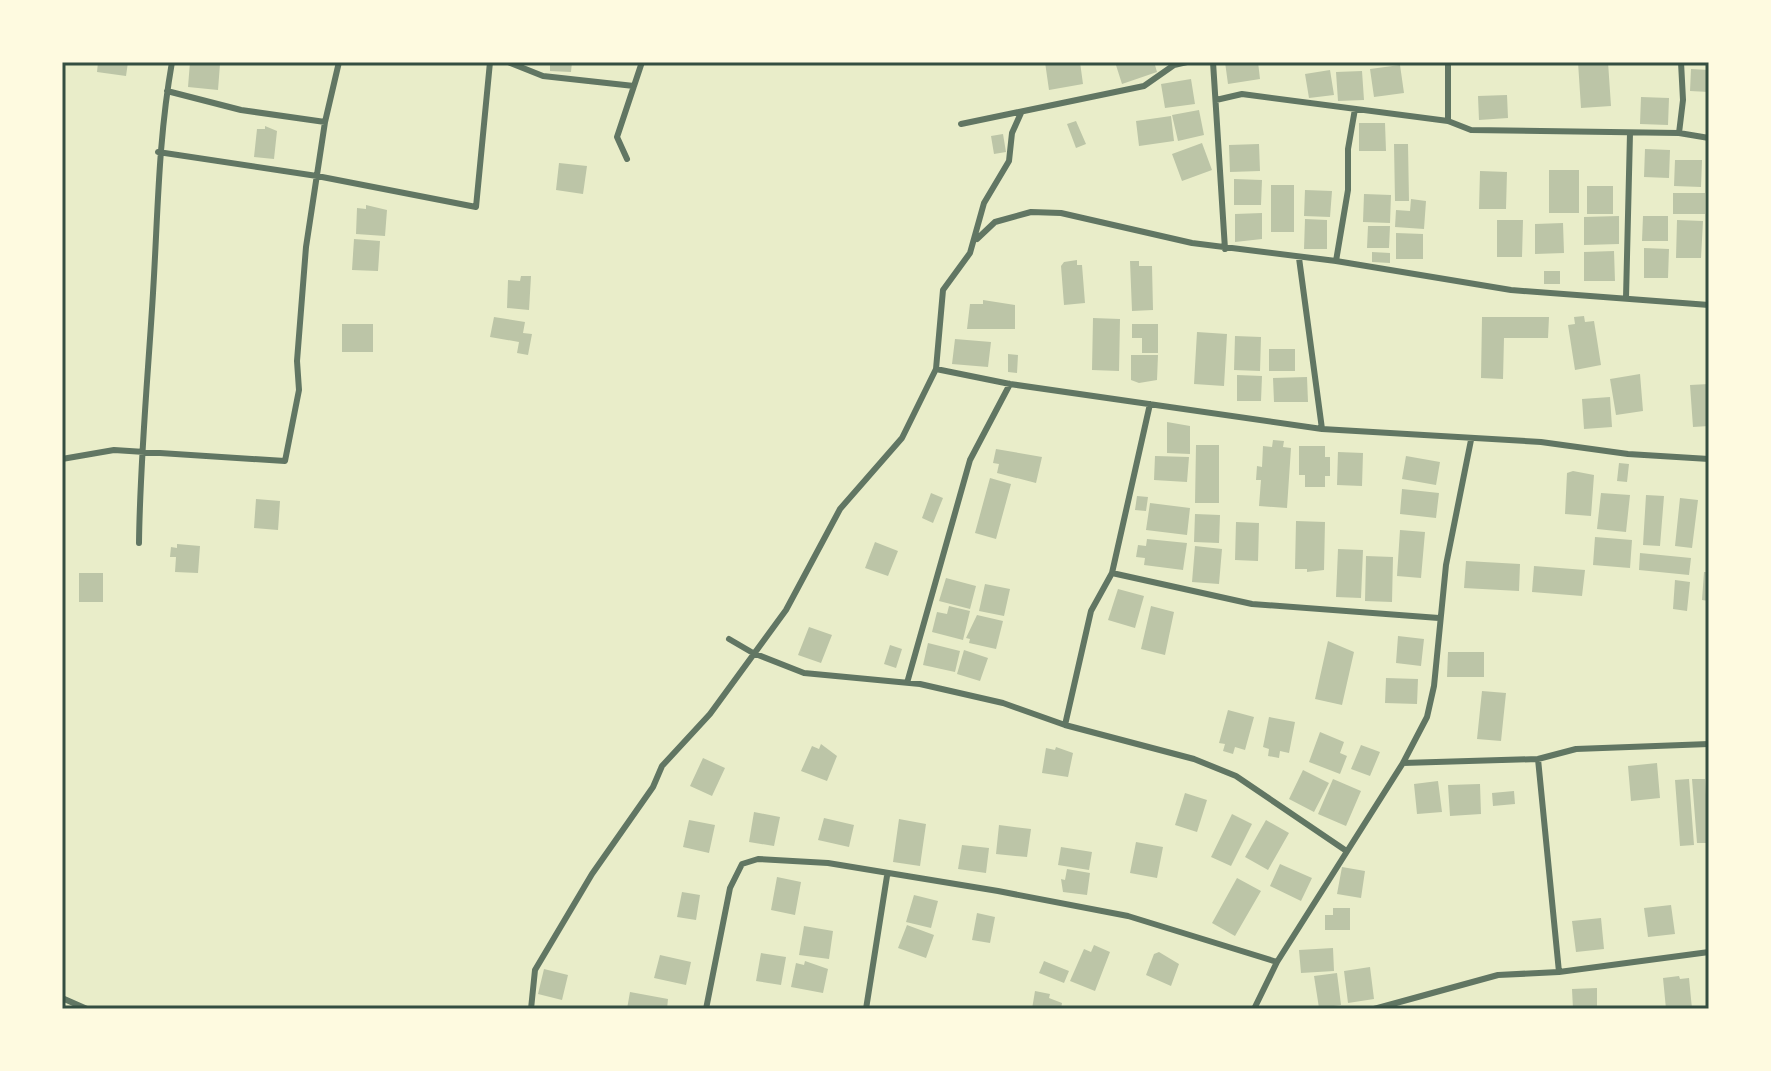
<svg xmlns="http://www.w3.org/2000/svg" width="1771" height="1071" viewBox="0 0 1771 1071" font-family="'Fira Sans',sans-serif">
<rect width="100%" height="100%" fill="#e9edc9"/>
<path fill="#bcc5a7" d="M98 62H128L126 76 97 72Z
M190 62 220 64 218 90 188 87Z
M550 62H572L571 72 550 71Z
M1045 62H1080L1083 84 1049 90Z
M1115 62H1161L1162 63 1155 65 1157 72 1122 84Z
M1225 62H1258L1260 79 1228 84Z
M1578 62H1608L1611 106 1581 108Z
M1400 65 1404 93 1374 97 1370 69Z
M1691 69 1709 70V92L1690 91Z
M1330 70 1334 95 1309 98 1305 74Z
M1362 71 1364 100 1338 101 1336 72Z
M1191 79 1195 104 1165 108 1161 84Z
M1507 95 1508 118 1479 120 1478 96Z
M1641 97 1669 98 1668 125 1640 124Z
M1199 110 1204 135 1178 141 1172 115Z
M1171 116 1174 141 1139 146 1136 121Z
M1076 121 1086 144 1076 148 1067 124Z
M1359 123H1385L1386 151H1359Z
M265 126 277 131 274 159 254 157 257 129H265Z
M1003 134 1006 152 994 154 991 136Z
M1202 143 1212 170 1182 181 1172 154Z
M1259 144 1260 171 1230 172 1229 145Z
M1394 144H1408L1409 201H1395Z
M1645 149 1670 150 1669 178 1644 177Z
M1675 160H1702L1701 187 1674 186Z
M559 163 587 166 583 194 556 190Z
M1549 170H1579V213H1549Z
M1480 171 1507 172 1506 209H1479Z
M1234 179 1262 180 1261 205H1234Z
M1271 185H1294V232H1271Z
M1587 186H1613V214H1587Z
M1305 190 1332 191 1330 217 1304 216Z
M1673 193H1705V214H1673Z
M1364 194 1391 195 1390 223 1363 222Z
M1411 199 1426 201 1424 229 1395 227 1396 210 1410 211Z
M366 205 387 210 385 236 356 234 357 208 366 209Z
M1262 213V239L1235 242V214Z
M1619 216V244L1584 245V217Z
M1643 216H1668V241H1642Z
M1305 219 1327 220V249H1304Z
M1497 220H1523L1522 257H1497Z
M1677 220 1703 221 1701 258H1676Z
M1563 223 1564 253 1535 254V224Z
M1368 226H1390L1389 248H1367Z
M1396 233 1423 234V259H1396Z
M354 239 380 241 378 271 352 270Z
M1644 248 1669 249 1668 278H1644Z
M1614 251 1615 281H1584V252Z
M1372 252 1390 253V263L1372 262Z
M1077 260V265H1082L1085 303 1064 305 1061 266 1064 262Z
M1130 261H1139V266H1152L1153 310 1132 311Z
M1544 271H1560V284H1544Z
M521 276H531L529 310 507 308 508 280 520 281Z
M983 300 1015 305V329H967L970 304H983Z
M1584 316 1585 322 1594 321 1601 365 1575 370 1568 325 1575 324 1574 317Z
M494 317 525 322 523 333 532 334 528 355 517 353 519 342 490 337Z
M1482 317H1549L1548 338H1504L1503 379 1481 378Z
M1093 318 1120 319 1119 371 1092 370Z
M342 324H373V352H342Z
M1132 324H1158V353H1142V338H1132Z
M1197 332 1227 334 1224 386 1194 384Z
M1235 336 1261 337 1260 371 1234 370Z
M955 339 991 342 988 367 952 364Z
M1269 349H1295V371H1269Z
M1008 354 1018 355 1017 373 1008 372Z
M1131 355H1158L1157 380 1139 383 1131 380Z
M1640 374 1643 411 1616 415 1610 379Z
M1237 375 1262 376 1261 401H1237Z
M1307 377 1308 402H1274L1273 378Z
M1709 384V426L1693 427 1690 385Z
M1610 397 1612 427 1584 429 1582 399Z
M1167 422 1190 426V454L1167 453Z
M1273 440 1284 441 1283 447 1291 448 1287 508 1259 506 1261 480H1256L1257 466 1262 467 1263 446 1272 447Z
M1196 445H1219V503H1195Z
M1299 446H1325V457H1330V476H1325V487H1305V475H1299Z
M996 449 1042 457 1036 483 997 473 999 464 993 463Z
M1338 452 1363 453 1362 486 1337 485Z
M1155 456 1189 457 1187 482 1154 480Z
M1406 456 1440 462 1436 485 1402 479Z
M1619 463 1629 464 1627 482 1617 481Z
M1573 471 1594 475 1591 516 1565 514 1567 473Z
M990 478 1011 484 996 539 975 533Z
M1402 489 1439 493 1436 518 1400 514Z
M931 493 943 498 933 523 922 518Z
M1601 493 1630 495 1626 532 1597 529Z
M1646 495 1664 496 1660 546 1643 545Z
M1137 496 1148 497 1146 511 1135 510Z
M1680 498 1698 500 1692 548 1675 546Z
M256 499 280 501 278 530 254 528Z
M1150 503 1190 508 1187 535 1146 530Z
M1195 514 1220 515 1219 543 1194 542Z
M1296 521 1325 522 1324 570 1307 572V569H1295Z
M1236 522 1259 523 1258 561 1235 560Z
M1400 530 1425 532 1421 578 1397 576Z
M1595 537 1632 540 1630 568 1593 565Z
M1147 539 1187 543 1183 570 1144 565 1145 558 1136 557 1138 545 1146 546Z
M875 542 898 551 888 576 865 568Z
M177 544 200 546 198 573 175 572 176 557H170L171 547 177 548Z
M1195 546 1222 549 1219 584 1192 582Z
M1338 549 1363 550 1361 598 1336 597Z
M1640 553 1691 558 1689 575 1639 570Z
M1366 556 1393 557 1392 602 1365 601Z
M1466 561 1520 564 1519 591 1464 588Z
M1534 566 1585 570 1582 596 1532 592Z
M1704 572H1709V601L1702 600Z
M79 573H103V602H79Z
M946 578 976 586 970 609 939 601Z
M1675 580 1690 582 1687 611 1673 609Z
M985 584 1010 589 1004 616 979 611Z
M1118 589 1144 596 1135 628 1108 620Z
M949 606 970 611 963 640 932 632 937 612 947 614Z
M1151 606 1174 612 1165 655 1141 649Z
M977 615 1003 621 996 649 969 643 970 639 966 638Z
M809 627 832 635 821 663 798 655Z
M1398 636 1424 639 1421 666 1396 663Z
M1328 641 1354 652 1342 705 1315 699Z
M928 643 960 651 955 672 923 665Z
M890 645 902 649 896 668 884 664Z
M964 650 988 658 980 681 957 674Z
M1448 652H1484V677H1447Z
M1386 678 1418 679 1417 704 1385 703Z
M1482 691 1506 693 1501 741 1477 739Z
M1228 710 1254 717 1245 750 1235 747 1233 754 1223 751 1225 744 1219 743Z
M1269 717 1295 722 1289 753 1280 751 1279 758 1268 756 1269 749 1263 747Z
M1320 732 1344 742 1340 753 1347 756 1340 774 1309 762Z
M821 744 837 756 827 781 801 771 812 746 819 749Z
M1361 745 1380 752 1370 776 1351 769Z
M1056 747 1073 753 1068 777 1042 773 1046 748 1055 750Z
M703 758 725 768 712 796 690 786Z
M1657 763 1660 798 1631 801 1628 766Z
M1303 770 1329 783 1314 812 1289 799Z
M1333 779 1361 791 1346 826 1318 814Z
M1689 779 1694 845 1680 846 1675 780Z
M1692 779H1705L1709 843H1697Z
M1438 781 1442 812 1417 814 1414 784Z
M1480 784 1481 814 1450 816 1448 785Z
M1514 791 1515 804 1493 806 1492 793Z
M1185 793 1207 800 1197 832 1175 825Z
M754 812 780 817 774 846 749 842Z
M1232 814 1252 824 1231 866 1211 857Z
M824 818 854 825 849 847 818 840Z
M899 819 926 824 920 866 893 862Z
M689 820 715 825 709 853 683 847Z
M1266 820 1289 833 1268 870 1245 857Z
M999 825 1031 829 1027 857 996 854Z
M1136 842 1163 847 1157 878 1130 873Z
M962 845 989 848 986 873 958 869Z
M1061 847 1092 852 1089 870 1058 865Z
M1280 864 1312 878 1301 901 1270 886Z
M1342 867 1365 871 1361 898 1337 894Z
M1067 869 1090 873 1087 895 1063 892 1061 879 1065 880Z
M777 877 801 882 795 915 771 910Z
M1237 878 1261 891 1235 936 1212 923Z
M682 892 700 895 696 920 677 917Z
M914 895 938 901 931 928 906 922Z
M1671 905 1675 934 1648 937 1644 908Z
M1333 908H1350V930H1325V915H1333Z
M977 913 995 917 990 943 972 940Z
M1601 918 1604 949 1576 952 1572 921Z
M907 925 934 935 926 958 898 948Z
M804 926 833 931 829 959 799 955Z
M1094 945 1110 952 1095 991 1070 981 1084 949 1091 952Z
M1333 948 1334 971 1301 973 1299 950Z
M1159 952 1179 964 1171 986 1146 975 1154 954Z
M761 953 786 957 781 985 756 981Z
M660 955 691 962 686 985 654 978Z
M805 961 828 969 823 993 791 987 796 963 804 965Z
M1044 961 1069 971 1064 983 1039 973Z
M1370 967 1374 999 1348 1003 1344 971Z
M544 969 568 975 562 1000 538 994Z
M1337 973 1341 1005 1319 1008 1314 976Z
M1679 976 1680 979 1689 978 1692 1009H1666L1663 978Z
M1597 988V1009H1573L1572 989Z
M1035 991 1050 994 1049 998 1062 1003 1061 1009H1032Z
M630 992 668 999 667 1009H627Z"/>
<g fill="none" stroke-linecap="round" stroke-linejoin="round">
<path stroke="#617663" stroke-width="6" d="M508 62 543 76 634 86
M1213 62 1225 249
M1448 62V121
M167 91 241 110 325 122
M1216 100 1242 94 1448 121 1471 130 1679 133 1709 138
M961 124 1144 86 1174 65 1187 62
M1679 133 1683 100 1681 62
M158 152 317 176 476 207 490 62
M627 159 617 137 642 62
M977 239 995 222 1031 212 1061 213 1192 243 1336 261 1511 290 1709 305
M1299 258 1322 429
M1336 261 1348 190V149L1355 109
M1626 298 1630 133
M936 369 1010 384 1322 429 1541 442 1628 454 1709 459
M62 459 114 450 285 461 299 390 297 361 306 247 325 122 339 62
M139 543C140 459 148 376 153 293 158 213 158 142 172 62
M1112 573 1252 604 1439 618
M729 639 753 653 804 673 920 684 1003 703 1065 725 1194 759 1236 776 1345 850
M907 683 970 460 1010 384
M1065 725 1091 611 1112 573 1150 404
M1538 759 1559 972
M1403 763 1538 759 1576 749 1709 744
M62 998 87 1009
M531 1009 535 970 592 874 653 787 662 766 710 714 786 610 840 509 902 438 936 369 943 290 970 253 984 203 1009 161 1012 133 1021 113
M706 1009 730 888 742 864 758 859 828 863 998 891 1128 916 1277 962
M866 1009 887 876
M1254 1009 1277 962 1403 763 1427 717 1434 686 1446 565 1471 440
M1374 1009 1498 975 1559 972 1709 952"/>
</g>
<rect width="1771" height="1071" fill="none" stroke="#fefae0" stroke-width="128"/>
<rect x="64" y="64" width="1643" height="943" fill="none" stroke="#344e41" stroke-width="3"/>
</svg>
